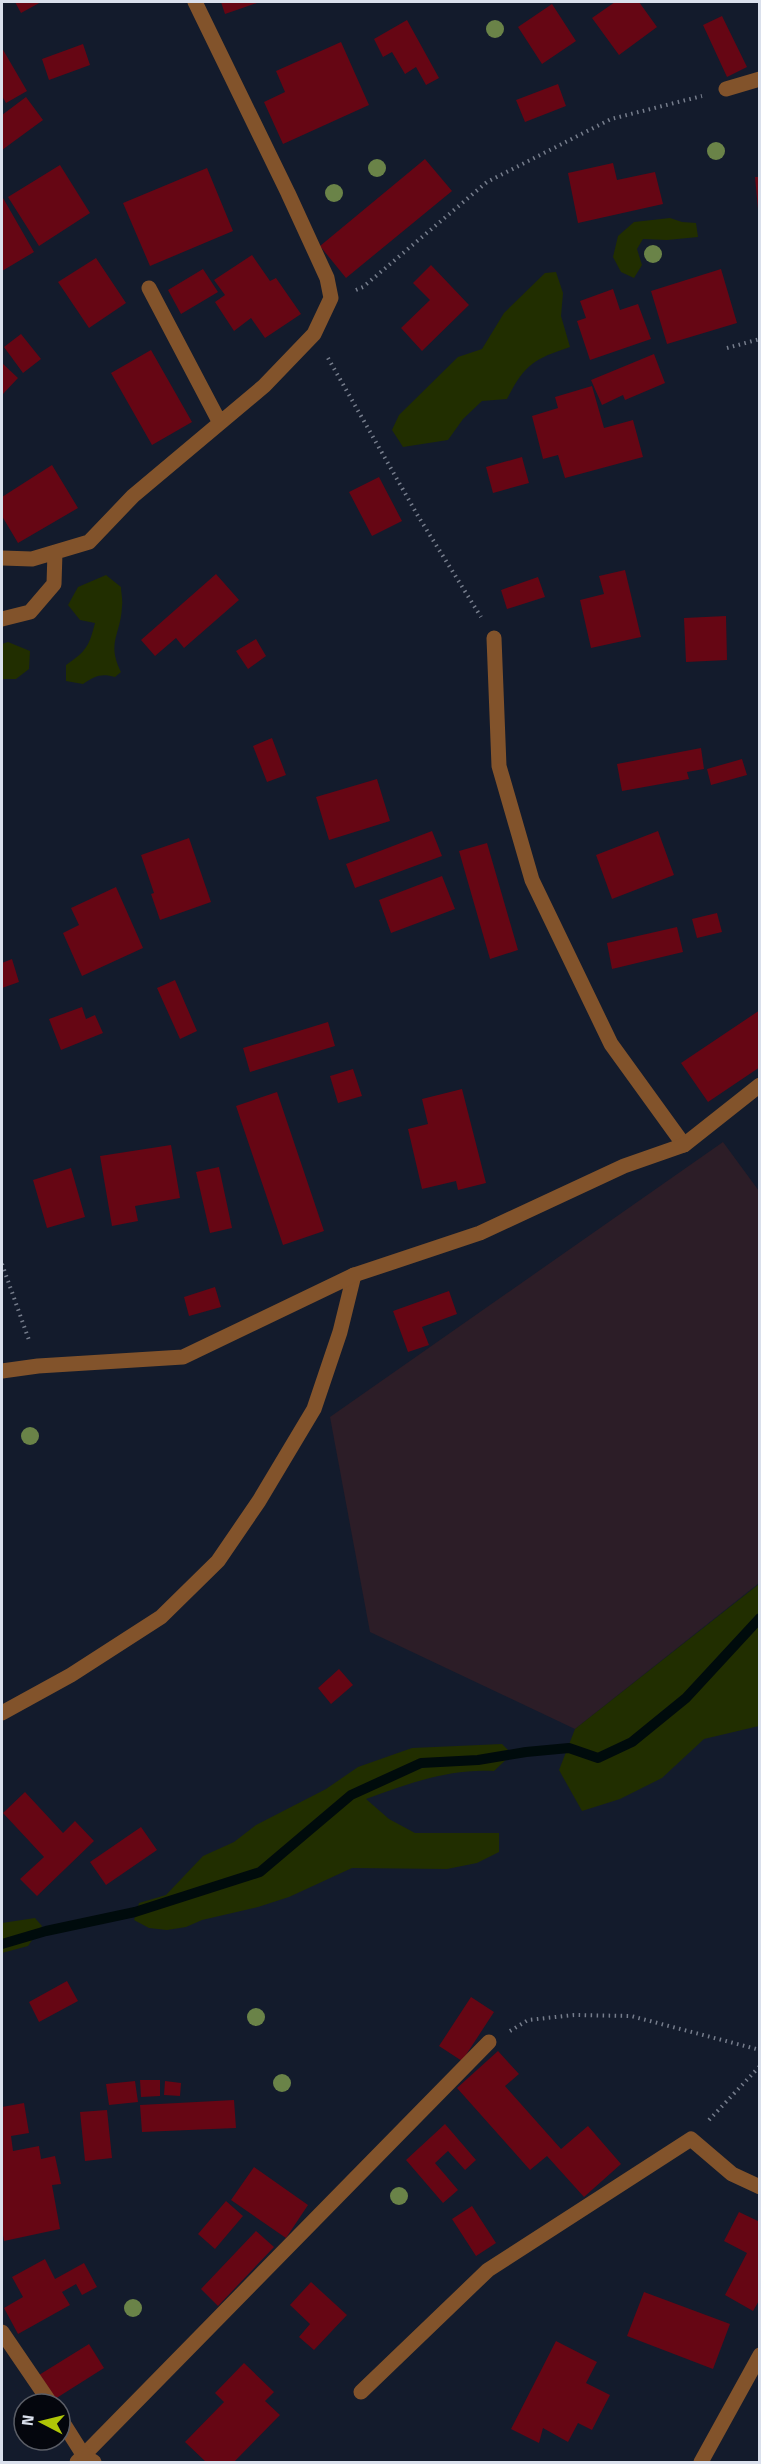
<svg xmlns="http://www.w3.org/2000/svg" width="761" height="2464" viewBox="0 0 761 2464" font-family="'Titillium Web',sans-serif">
<rect width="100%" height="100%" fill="#131b2c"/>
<path fill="#2c1d27" d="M723 1142 759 1191V1583L575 1729 370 1632 330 1417Z"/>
<path fill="#212e00" d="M670 218 682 222 696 223 698 237 667 240 643 239 637 249 642 265 634 278 621 272 613 257 618 236 634 222Z
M556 272 563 293 561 316 570 347C534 359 525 364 507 399L482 401 463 419 448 440 403 447 392 430 399 415 458 357 482 349 504 313 545 273Z
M106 575 121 587C121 593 123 600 122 606 121 635 106 642 121 672L115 677C101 673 95 676 83 684L66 681V665C86 651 89 647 95 623L80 620 68 605 78 587Z
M8 642 30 651 29 669 16 679H2V644Z
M759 1584V1726L704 1739 662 1778 620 1799 582 1811 559 1770 575 1729Z
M502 1744 512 1754 494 1771C450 1768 407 1784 366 1799L389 1819 415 1833H499V1852L477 1863 447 1869 352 1868 289 1897 258 1907 202 1920 186 1927 167 1930 149 1928 134 1920 139 1903 166 1895 203 1856 234 1842 256 1825 326 1789 358 1767 412 1748Z
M35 1918 42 1926 28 1946 2 1953V1923Z"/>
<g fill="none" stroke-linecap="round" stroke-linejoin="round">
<path stroke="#000b0c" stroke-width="10" d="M2 1944 46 1931 135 1912 260 1872 351 1795 421 1763 478 1760 526 1752 569 1748 598 1758 632 1742 686 1698 760 1618"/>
</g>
<path fill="#660614" d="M15 2H41L21 13Z
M221 2H260L225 14Z
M615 2H639L657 27 619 55 592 18Z
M552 4 576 41 542 64 518 27Z
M722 16 747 67 727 77 703 25Z
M407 20 439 78 426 85 416 67 405 74 392 52 383 57 374 39Z
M341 42 369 105 283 144 264 102 285 92 276 71Z
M83 44 90 65 49 80 42 59Z
M2 48 27 91 6 103 2 96Z
M558 84 566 106 525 122 516 100Z
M26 97 43 120 2 150V115Z
M425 159 452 191 346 278 320 246Z
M613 163 617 180 655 172 663 204 578 223 568 173Z
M60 165 90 213 39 246 8 197Z
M207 168 233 231 150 266 123 203Z
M755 177H760V209H758Z
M3 198 34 252 2 271V199Z
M252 255 270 281 276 278 301 314 265 338 251 318 234 331 215 302 225 295 214 280Z
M96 258 126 303 89 328 58 282Z
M431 265 469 305 422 351 401 328 430 300 413 283Z
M203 269 218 292 181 314 168 290Z
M721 269 737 323 667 344 651 291Z
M613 289 620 310 638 304 651 339 590 360 577 321 586 318 580 301Z
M21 334 41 359 23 373 4 347Z
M151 350 192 422 152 445 111 373Z
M654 354 665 383 625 400 623 395 602 405 591 380Z
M2 363 18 378 2 395Z
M592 386 604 428 633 420 643 457 565 478 558 455 543 459 532 416 558 408 555 397Z
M522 457 529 483 493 493 486 467Z
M52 465 78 508 18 543 2 516V497Z
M379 477 402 521 372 536 349 492Z
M625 570 641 637 591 648 580 600 604 594 599 576Z
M216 574 239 600 184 648 176 638 155 656 141 640Z
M538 577 545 597 507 609 501 590Z
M726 616 727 660 686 662 684 618Z
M256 639 266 656 248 669 236 651Z
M272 738 286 775 267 782 253 746Z
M701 748 704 769 687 772 689 779 622 791 617 764Z
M742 759 747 775 711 785 707 769Z
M377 779 390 821 329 840 316 797Z
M432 831 442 856 355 888 346 864Z
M658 831 674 875 612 899 596 855Z
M189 838 211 902 160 920 151 894 154 893 141 855Z
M487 843 518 950 490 959 459 851Z
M442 876 455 909 391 933 379 900Z
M116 887 143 948 82 976 63 933 79 925 71 908Z
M717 913 722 932 697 938 692 919Z
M677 927 683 952 612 969 607 943Z
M12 959 19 982 2 988V963Z
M175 980 197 1031 180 1039 157 988Z
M82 1007 86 1019 95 1015 103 1033 61 1050 49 1019Z
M760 1010V1067L708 1102 681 1063Z
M328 1022 335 1046 250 1072 243 1048Z
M353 1069 362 1096 338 1103 330 1076Z
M462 1089 486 1183 458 1190 456 1181 422 1189 408 1129 428 1124 422 1099Z
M277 1092 324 1231 283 1245 236 1106Z
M171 1145 180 1198 135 1206 138 1221 112 1226 100 1156Z
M219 1167 232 1228 210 1233 196 1172Z
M71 1168 85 1217 47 1228 33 1180Z
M215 1287 221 1307 189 1316 184 1297Z
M449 1291 457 1314 422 1327 429 1345 408 1352 393 1311Z
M339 1669 353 1685 331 1704 318 1688Z
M25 1792 63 1833 75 1821 94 1841 37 1896 20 1879 44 1857 3 1813Z
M141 1827 157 1850 106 1885 90 1862Z
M67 1981 78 2001 39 2022 29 2002Z
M471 1997 494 2012 462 2061 439 2046Z
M498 2051 519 2074 505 2086 561 2149 588 2126 621 2164 584 2197 547 2156 530 2170 457 2088Z
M140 2080H160V2096L141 2097Z
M135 2081 138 2102 109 2105 106 2084Z
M165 2081 181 2083 180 2096 164 2095Z
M234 2100 236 2128 142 2132 140 2105Z
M24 2103 29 2133 11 2136 13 2151 39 2146 41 2159 55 2156 61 2184 52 2185 60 2229 4 2241 2 2230V2107Z
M107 2110 112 2158 85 2161 80 2112Z
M445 2124 476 2160 465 2170 448 2151 435 2163 458 2190 443 2203 406 2160Z
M254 2167 308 2205 286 2238 231 2200Z
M226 2201 243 2216 215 2249 198 2234Z
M472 2206 496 2243 476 2256 452 2219Z
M739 2212 760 2222V2299L753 2311 725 2295 747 2253 724 2241Z
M256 2231 274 2247 218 2306 201 2289Z
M45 2259 55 2279 84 2263 97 2287 82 2295 76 2284 62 2292 70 2305 18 2334 4 2308 23 2297 12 2277Z
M311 2282 347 2315 314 2350 299 2337 310 2324 290 2305Z
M644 2292 730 2324 713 2369 627 2336Z
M556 2341 597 2362 586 2383 610 2395 592 2430 578 2423 568 2442 543 2428 539 2443 511 2429Z
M89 2344 104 2368 55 2399 39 2375Z
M244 2363 274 2392 265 2401 280 2415 234 2462H206L185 2442 224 2402 215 2393Z"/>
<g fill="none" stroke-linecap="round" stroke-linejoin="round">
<path stroke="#767d8c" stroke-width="4" stroke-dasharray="1.5 4.5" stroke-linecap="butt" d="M356 290 363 287 487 182 611 119 702 96
M727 348 760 339
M328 358 418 516 481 617
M2 1264 30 1343
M510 2031 528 2020 574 2015 631 2016 760 2050
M709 2120 760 2066"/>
<path stroke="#82532b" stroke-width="15" d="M149 288 220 423
M2 558 32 559 89 542 133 496 264 386 314 334 331 298 327 278 288 193 195 2
M2 619 30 612 54 584 55 552
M494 638 499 766 532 880 611 1044 684 1145
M2 1713 71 1675 161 1617 218 1561 259 1501 314 1409 340 1332 354 1275
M361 2392 488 2270 691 2139 732 2174 760 2187
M77 2462 489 2042"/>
<path stroke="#82532b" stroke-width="15" d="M726 89 760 79
M2 1371 38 1366 183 1357 354 1275 480 1233 624 1166 684 1145 760 1085
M2 2332 51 2404
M60 2418 84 2456 94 2462
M701 2462 760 2355"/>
</g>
<g fill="#6a8348">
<circle cx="495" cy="29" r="9"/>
<circle cx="716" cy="151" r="9"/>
<circle cx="377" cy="168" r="9"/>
<circle cx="334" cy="193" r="9"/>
<circle cx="653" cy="254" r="9"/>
<circle cx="30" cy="1436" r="9"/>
<circle cx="256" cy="2017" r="9"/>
<circle cx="282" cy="2083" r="9"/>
<circle cx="399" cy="2196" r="9"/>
<circle cx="133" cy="2308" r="9"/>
</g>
<rect width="761" height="2464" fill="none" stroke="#dae0ec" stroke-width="6"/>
<g transform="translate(42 2422) rotate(277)"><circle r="28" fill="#04060d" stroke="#5a5d66" stroke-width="1.5"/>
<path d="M0-4.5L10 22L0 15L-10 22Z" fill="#afc507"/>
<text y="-9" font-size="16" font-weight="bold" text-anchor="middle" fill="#dae0ec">N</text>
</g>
</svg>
